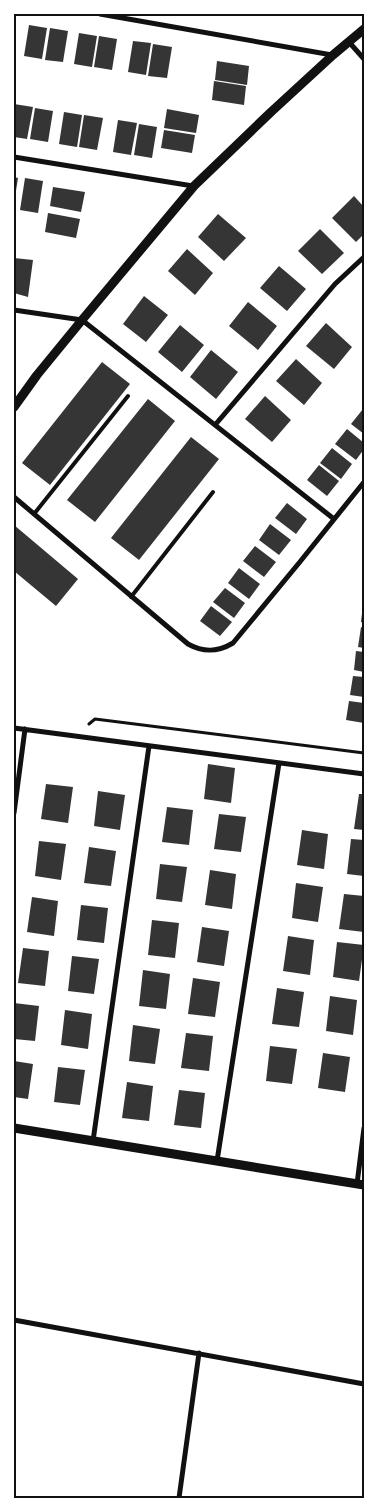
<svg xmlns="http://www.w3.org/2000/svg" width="378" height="1512" viewBox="0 0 378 1512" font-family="Quicksand,sans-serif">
<rect width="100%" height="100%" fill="#fff"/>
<path fill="#353535" d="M29 25 47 28 42 59 24 56Z
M50 28 68 31 63 62 45 60Z
M79 33 97 36 92 67 74 64Z
M99 36 117 39 112 70 94 67Z
M133 41 151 43 146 75 128 72Z
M153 44 172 47 167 78 148 76Z
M217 61 249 66 247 85 215 80Z
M214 81 246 86 244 105 212 100Z
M14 104 33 107 27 139 14 137Z
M35 108 53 111 48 142 30 139Z
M167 109 199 115 196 133 164 128Z
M64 112 82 115 77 147 59 144Z
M84 115 103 118 97 150 79 147Z
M118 120 137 123 131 155 113 152Z
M139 124 157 127 152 158 134 155Z
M164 130 195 135 192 153 161 148Z
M14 177 18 178 15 197H14Z
M25 178 43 181 38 213 20 210Z
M53 187 85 192 81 212 50 206Z
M354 196 364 207V234L356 242 332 218Z
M48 213 80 219 76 238 45 232Z
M218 214 246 238 224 261 198 237Z
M320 229 344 253 322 274 298 251Z
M187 249 213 273 195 295 168 271Z
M14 258 33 260 28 297 14 293Z
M279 266 306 289 287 311 260 288Z
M144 296 168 315 146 342 123 324Z
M248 302 277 326 258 350 229 326Z
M326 323 352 347 334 369 306 346Z
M180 325 204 345 182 372 158 352Z
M211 350 238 372 216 399 190 377Z
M296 359 322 383 304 405 276 381Z
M102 362 130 384 50 485 22 463Z
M265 396 291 420 272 442 245 419Z
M148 399 175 421 95 522 67 500Z
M363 409 364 410V434L351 424Z
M347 429 364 443V449L356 460 335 444Z
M191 437 219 459 139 560 111 538Z
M332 448 352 464 341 479 320 463Z
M319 465 339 481 327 496 307 480Z
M287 503 307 519 296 534 275 518Z
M270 524 291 540 279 555 259 540Z
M14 525 78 579 56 606 14 571Z
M255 546 276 562 264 577 243 561Z
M239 568 260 584 249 599 228 583Z
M225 588 245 603 234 618 213 602Z
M363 605H364V623L361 622Z
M211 606 232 622 220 636 200 621Z
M361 627 364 628V648L358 647Z
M356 651 364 652V672L354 670Z
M353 676 364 677V697L350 695Z
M349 701 364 703V723L346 720Z
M208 764 235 768 231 803 204 799Z
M46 784 73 787 68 823 41 819Z
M98 791 125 795 120 830 94 826Z
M359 794H364V830L354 829Z
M167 807 193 810 189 845 162 842Z
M219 814 246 817 241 852 214 849Z
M302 830 328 834 324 869 297 865Z
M351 839 364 840V876L347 874Z
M39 841 66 844 61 880 35 876Z
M89 847 116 851 111 886 84 883Z
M160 864 187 867 182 902 156 899Z
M210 870 236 874 232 909 205 905Z
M296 883 323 887 318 922 292 918Z
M344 894 364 896V932L339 929Z
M32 897 58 901 54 936 27 932Z
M81 905 108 908 104 943 77 940Z
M152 920 179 923 175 958 148 955Z
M202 927 229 931 224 966 197 962Z
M288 936 314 940 310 975 283 971Z
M337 942 364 945 359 981 333 977Z
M23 948 49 951 45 986 18 983Z
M72 956 99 959 94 994 68 991Z
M143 970 170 974 166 1009 139 1006Z
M193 978 220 982 215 1017 188 1014Z
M277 988 304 992 299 1027 272 1024Z
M330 996 357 1000 353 1035 326 1031Z
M14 1003 39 1006 35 1041 14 1039Z
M65 1010 92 1014 88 1049 61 1045Z
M133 1025 160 1029 155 1064 129 1061Z
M186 1033 213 1036 209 1071 181 1068Z
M270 1046 297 1049 292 1084 266 1081Z
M323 1053 350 1057 345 1092 318 1088Z
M14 1061 33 1064 28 1099 14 1097Z
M58 1067 85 1070 80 1105 54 1102Z
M127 1082 153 1086 149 1121 122 1118Z
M179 1090 205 1093 201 1128 174 1125Z"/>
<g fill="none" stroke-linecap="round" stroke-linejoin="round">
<path stroke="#111" stroke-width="3" d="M89 724 95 719 364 753"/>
<path stroke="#111" stroke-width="4" d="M34 514 128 396
M131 597 213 492"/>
<path stroke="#111" stroke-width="5" d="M100 14 332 55
M349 42 364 59
M14 157 193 186
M14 310 82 320 334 519
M215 425 335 284 364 257
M14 497 188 644C204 653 218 652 233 643L299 563 364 482
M14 728 364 774
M14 813 25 729
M93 1141 149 746
M217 1161 279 763
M357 1184 364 1128
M14 1320 364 1384
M179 1498 199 1353"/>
<path stroke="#111" stroke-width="9" d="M14 407 37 375 82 320 194 186 271 112 333 55 364 29
M14 1128 364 1185"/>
</g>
<rect width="378" height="1512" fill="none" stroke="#ffffff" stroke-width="30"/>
<rect x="15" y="15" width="348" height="1482" fill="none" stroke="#111" stroke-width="2"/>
</svg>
